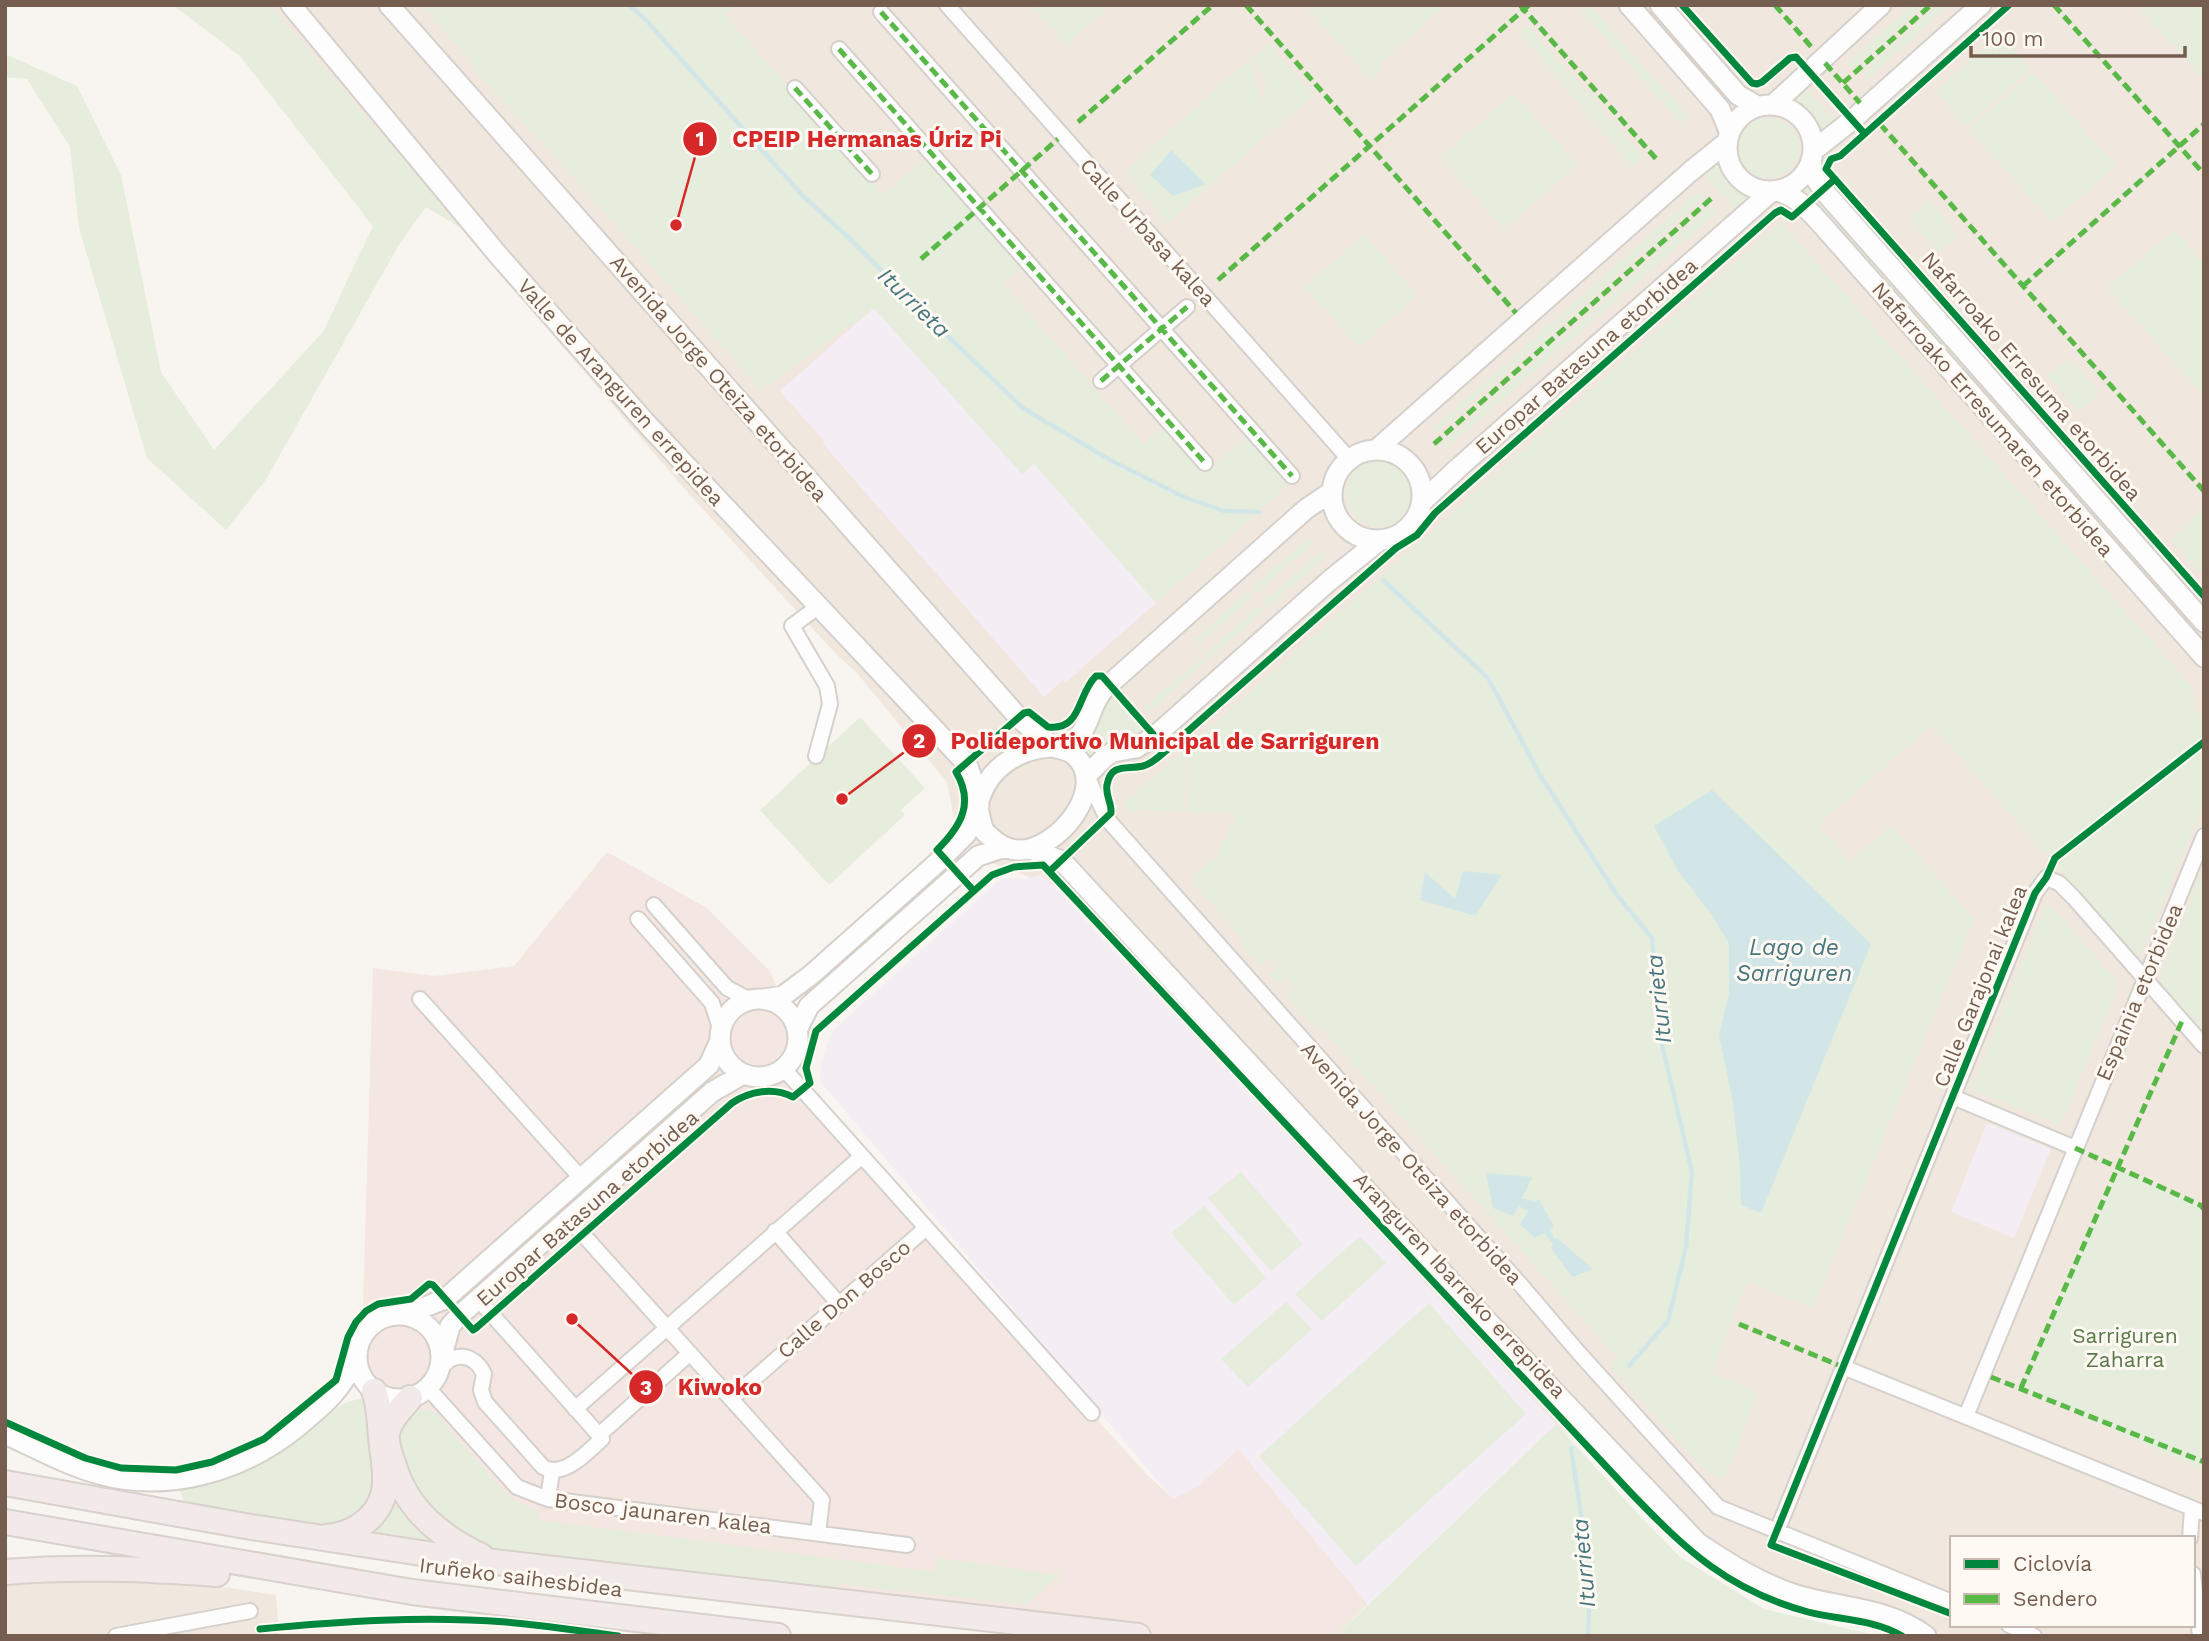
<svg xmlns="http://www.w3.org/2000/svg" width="2209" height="1641" viewBox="0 0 2209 1641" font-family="'Work Sans',sans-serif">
<rect width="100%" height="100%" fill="#f8f4f0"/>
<path fill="#f0e7de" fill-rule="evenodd" d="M269 5H2204V1636H1907L1889 1627 1769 1596 1714 1568 1684 1545 1556 1424 1056 887 980 859 959 834 955 824 947 782 856 672 836 654 690 495ZM1952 1538H2193V1625H1952Z
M5 1556 276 1595 279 1636H5Z"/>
<path fill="#f4e7e2" d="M607 852 707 908 769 970 797 1030 784 1069 1147 1475 1174 1499 1238 1448 1368 1604 1336 1636H1167L1018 1621 462 1547 393 1419 361 1376 373 968 434 976 514 966Z"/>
<path fill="#f5edf4" d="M874 308 1022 474 1034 463 1156 603 1065 683 1063 680 1044 697 823 444 824 441 780 391Z
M1043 875 1556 1424 1368 1604 1238 1449 1199 1486 1173 1499 820 1081 821 1063 832 1031 997 882 1008 878 1022 879Z
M1987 1123 2051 1149 2014 1238 1951 1212Z"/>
<path fill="#e6eddc" d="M173 5H269L464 230 426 207 400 243 265 481 226 530 147 458 79 228 70 147 27 79 5 77V54L77 86 121 175 161 372 214 450 323 332 373 226 240 56Z
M421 5H736L725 15 884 195 927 157 1022 266 1003 284 1143 444 1164 427 1206 474 1248 435 1289 484 1156 603 1034 464 1022 474 874 308 761 390 554 155 474 70 476 67Z
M1031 5H1111L1066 45Z
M1305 5H1446L1380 63 1384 68 1371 80Z
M1576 5H1589L1689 116 1681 124Z
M1912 5H1924L1852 70 1846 64Z
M1938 5H1950L1869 78 1863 71Z
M2137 5H2204V80Z
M1527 24 1643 156 1632 167 1519 32Z
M2001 34 2031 69 1966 126 1936 91Z
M1269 43 1313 95 1273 131 1266 126 1268 134 1168 223 1125 172 1250 58 1262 105 1266 81 1254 59Z
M2033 72 2116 166 2052 222 1969 129Z
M1802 84 1837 123 1824 136C1815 114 1808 108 1787 97Z
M1514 93 1577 165 1504 229 1441 157Z
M1739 148a30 30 0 1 1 60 0a30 30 0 1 1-60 0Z
M1716 159C1724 179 1732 190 1751 199L1737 211 1702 172Z
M1808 186 2200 631 2195 635 1803 191Z
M1699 191 1703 198 1547 337 1555 345 1711 205 1717 213 1447 448 1443 443 1543 353 1536 346 1436 433 1432 429Z
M1929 200 1958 235 1938 252 1909 218Z
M1781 222 2192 687 2194 707 2204 724V803L2142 954H2134L1932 725 1818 825 1850 862 1891 825 1974 919 1813 1308 1747 1281 1712 1373 1758 1392 1725 1479 1707 1472 1611 1367 1617 1357 1317 1023 1313 1026 1286 994 1294 985 1286 977 1277 984 1269 974 1278 967 1269 957 1259 965 1241 944 1244 940 1190 879 1217 855 1237 813 1187 812 1192 744Z
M2174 230 2204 264V396L2107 288Z
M1364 235 1417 295 1359 347 1305 287Z
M2069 359 2100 392 2079 411 2047 376Z
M1346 493a33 33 0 1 1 66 0a33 33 0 1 1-66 0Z
M2204 506V577L2172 540Z
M1308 538 1313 543 1256 594 1251 588Z
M1321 551 1326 557 1267 608 1263 602Z
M1248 591 1253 597 1199 644 1194 640Z
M1260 605 1265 610 1208 660 1204 655Z
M1201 658 1205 662 1149 712 1144 707Z
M1111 694 1146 734 1141 739 1106 744 1091 758 1081 746C1097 737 1096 724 1102 710 1104 704 1108 699 1111 694Z
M860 717 925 788 901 810 905 815 829 885 760 810Z
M1188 747 1182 812 1135 810 1134 814 1124 803Z
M2204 866V1033L2160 984 2163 967Z
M2047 902 2119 983 2061 1125 1971 1089Z
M2117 1168 2193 1202 2204 1213V1471L2021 1388Z
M1241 1172 1303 1244 1271 1271 1208 1198Z
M1204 1206 1266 1278 1234 1305 1171 1233Z
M1360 1236 1386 1263 1322 1321 1295 1294Z
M1286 1302 1312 1329 1248 1387 1221 1359Z
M1429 1303 1526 1414 1356 1566 1259 1456Z
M363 1398 366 1399 379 1471 366 1510 329 1528 263 1519 255 1513 234 1515 186 1505 179 1489C219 1482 257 1469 290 1444 315 1425 331 1404 363 1398Z
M417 1408 438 1413 440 1419 510 1498 539 1511V1520L935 1572 937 1558 1061 1575 1026 1605 841 1584 833 1591 602 1569 489 1549 425 1510 398 1448 399 1425Z
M1556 1424 1640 1516 1680 1557 1764 1609 1879 1636H1336Z
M391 1494 437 1541 365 1531Z"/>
<path fill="#d2e6e8" d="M1171 150 1206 184 1173 196 1150 175Z
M1712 790 1871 944 1761 1213 1741 1205 1740 1168 1733 1103 1719 1035 1729 994V944L1714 918 1678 871 1654 826Z
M1463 871 1502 875 1475 916 1420 900 1425 872 1455 899Z
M1486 1173 1532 1177 1522 1198 1536 1202 1539 1199 1554 1227 1550 1230 1555 1239H1558L1593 1269 1572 1277 1551 1248 1553 1244 1544 1233 1535 1238 1520 1224 1528 1211 1519 1206 1513 1216 1493 1208Z"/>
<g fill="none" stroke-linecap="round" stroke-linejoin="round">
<path stroke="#d2e6e8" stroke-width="4.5" d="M628 5 644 18 804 197 849 238 934 323 1023 408 1110 460 1184 497 1224 511 1259 512
M1383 580 1488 678 1540 775 1617 895 1652 938 1661 1040 1692 1172 1686 1247 1668 1321 1629 1366
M1571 1448 1590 1574 1588 1636"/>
<g stroke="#d5d0cb" stroke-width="18">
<path id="street" d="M947 5 1349 459
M881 12 1292 476
M839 49 1205 463
M795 88 872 174
M1101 381 1187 307
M816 756 830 704 827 686 792 626 815 609 816 604
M1087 776 1107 819 1520 1284 1579 1353 1718 1507 1952 1602
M654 905 727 988 750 1000
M638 919 712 1003 720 1028
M420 999 581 1178
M784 1069 1092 1413
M1953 1097 2075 1148
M569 1219 822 1500 818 1533
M775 1231 839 1304
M478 1299 599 1435
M1843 1367 2204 1513
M439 1371C451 1351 474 1352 484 1374L481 1390 485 1402 543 1467C564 1479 587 1452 602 1439L599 1435 690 1353
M428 1388 517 1487 548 1499 907 1545
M731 1399 926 1228
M575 1409 862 1156
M1966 1416 2204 836
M548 1499 552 1471
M1777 1531 2035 893 2046 878 2059 883 2074 898 2204 1046
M2190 1538 2192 1509
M2193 1574 2200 1636
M2009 1625 2034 1636
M116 1636 250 1611"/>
</g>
<g stroke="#d6d0ca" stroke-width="23">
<path id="secondary" d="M291 5 499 256 647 424 967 764 979 799
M389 5 1019 718 1053 747C1094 740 1083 716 1103 690L1306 509 1331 492
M1629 5 1720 109 1729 131
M1660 5 1738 95 1757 106
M1727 148a43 43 0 1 1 86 0a43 43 0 1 1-86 0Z
M1773 105 1881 5
M1813 151 1852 120 1981 5
M1811 160 1814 176 1823 190 2204 622
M1776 191C1797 195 1809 211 1823 226L2204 657
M1377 449 1691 171 1727 142
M1332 495a45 45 0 1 1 90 0a45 45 0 1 1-90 0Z
M1421 503 1457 469 1772 191
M1053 747C1059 749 1068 750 1073 754 1112 786 1056 853 1017 850 1003 849 993 840 984 831 981 821 976 808 980 798 990 766 1021 748 1053 747Z
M1087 775 1105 757 1113 752 1136 748 1155 736 1329 581 1380 540
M1030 849 1062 861 1476 1309 1698 1543C1728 1563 1758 1582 1793 1594 1840 1609 1885 1606 1926 1636
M720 1038a39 39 0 1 1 78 0a39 39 0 1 1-78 0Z
M764 999 783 996 811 975 938 862 966 834 979 806
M797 1030 809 1006 978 856 1005 847
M357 1357a42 42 0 1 1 84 0a42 42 0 1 1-84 0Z
M405 1315 445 1299 709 1065 719 1043
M442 1356 450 1326 459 1316 712 1092 743 1074
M5 1434C36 1448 66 1465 99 1474 168 1493 241 1472 296 1428 324 1405 343 1390 357 1355"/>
</g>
<g stroke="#d9d1cc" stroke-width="28">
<path id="highway" d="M410 1398C401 1409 389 1420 387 1434 386 1445 390 1456 394 1466 407 1510 441 1537 481 1556
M5 1483 251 1527 434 1555 1138 1636
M5 1522 412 1592 778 1636
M326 1537C356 1535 384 1514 385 1483 386 1470 383 1458 382 1445 379 1426 381 1409 374 1391
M5 1572C76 1566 146 1569 217 1574"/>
</g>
<use href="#street" stroke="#fefdfd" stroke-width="14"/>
<use href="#secondary" stroke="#fefdfd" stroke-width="19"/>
<use href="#highway" stroke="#f1eae8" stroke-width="24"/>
<path stroke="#58b947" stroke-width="5" stroke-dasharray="10 5" stroke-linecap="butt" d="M1246 5 1516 313
M1520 5 1659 162
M1775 5 1814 50
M2054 5 2204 174
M881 12 1292 476
M839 49 1205 463
M1825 63 1860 103
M1843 83 1931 5
M795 88 872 174
M1078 122 1213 5
M1880 124 2204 491
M921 259 1058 139
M1218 280 1529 5
M2023 286 2204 124
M1101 381 1187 307
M1434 444 1713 197
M2075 1148 2200 1205 2204 1209
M1739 1324 1843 1367
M1991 1377 2204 1462
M2021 1388 2182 1021"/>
<g stroke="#fef9f2" stroke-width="11">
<path id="cycleway" d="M1682 5 1752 83 1757 84 1762 82 1790 58 1796 57 1864 133
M2009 5 1840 156 1831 159 1826 169 2204 596
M1050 871 1111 813C1112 803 1105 795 1107 785 1111 762 1128 770 1143 766 1151 764 1156 759 1162 754L1396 548 1417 535 1435 513 1775 213 1781 210 1792 217 1835 179
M973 890 937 850C960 827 975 804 956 772L1024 713 1029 712 1048 727C1082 731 1077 694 1096 676H1102L1167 750
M5 1422 85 1458 121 1468 176 1470 212 1462 264 1439 336 1380 348 1337 356 1322 366 1311 378 1304 411 1299 429 1284 433 1285 473 1330 476 1328 732 1103C750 1091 773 1087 793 1097L810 1083 806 1068 816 1031 992 875 1014 867 1043 865 1631 1493C1687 1551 1728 1590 1808 1612 1839 1620 1874 1619 1902 1636
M1952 1614 1771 1545 2035 893 2046 878 2055 858 2204 742
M260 1629C342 1621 423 1616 506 1622 543 1625 580 1631 618 1636"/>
</g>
<use href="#cycleway" stroke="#00873e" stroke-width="7"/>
</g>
<g text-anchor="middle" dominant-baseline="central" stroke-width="6" stroke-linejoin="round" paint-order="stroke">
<g font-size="21" fill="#755d50" stroke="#fef9f2">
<text transform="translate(1148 232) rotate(48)">Calle Urbasa kalea</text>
<text transform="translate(1586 356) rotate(-41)">Europar Batasuna etorbidea</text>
<text transform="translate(2032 376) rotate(49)">Nafarroako Erresuma etorbidea</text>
<text transform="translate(719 378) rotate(49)">Avenida Jorge Oteiza etorbidea</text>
<text transform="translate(621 392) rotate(48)">Valle de Aranguren errepidea</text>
<text transform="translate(1993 419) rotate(49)">Nafarroako Erresumaren etorbidea</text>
<text transform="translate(1980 986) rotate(-68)">Calle Garajonai kalea</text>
<text transform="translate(2139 992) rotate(-67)">Espainia etorbidea</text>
<text transform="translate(1412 1163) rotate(48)">Avenida Jorge Oteiza etorbidea</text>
<text transform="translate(587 1208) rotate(-41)">Europar Batasuna etorbidea</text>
<text transform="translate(1460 1285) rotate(47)">Aranguren Ibarreko errepidea</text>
<text transform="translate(844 1299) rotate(-41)">Calle Don Bosco</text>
<text transform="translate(663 1513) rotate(7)">Bosco jaunaren kalea</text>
<text transform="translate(521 1577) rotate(7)">Iruñeko saihesbidea</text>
</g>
<g font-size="21" fill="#587949" stroke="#fef9f2">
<text x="2125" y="1335">Sarriguren<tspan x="2125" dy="24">Zaharra</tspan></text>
</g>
<g font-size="23" font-style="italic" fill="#48777f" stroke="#fef9f2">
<text transform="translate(914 303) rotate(44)">Iturrieta</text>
<text x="1794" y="947">Lago de<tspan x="1794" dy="26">Sarriguren</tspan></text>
<text transform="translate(1659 999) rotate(-96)">Iturrieta</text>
<text transform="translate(1584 1563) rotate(-95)">Iturrieta</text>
</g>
</g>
<path fill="none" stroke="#d62828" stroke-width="2.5" d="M676 225L700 139M842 799L919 741M572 1319L646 1387"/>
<g fill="#d62828" stroke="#fef9f2" stroke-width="2.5">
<circle cx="676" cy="225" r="7"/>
<circle cx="842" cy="799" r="7"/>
<circle cx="572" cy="1319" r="7"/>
<circle cx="700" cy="139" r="18"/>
<circle cx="919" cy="741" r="18"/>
<circle cx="646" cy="1387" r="18"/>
</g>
<g font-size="21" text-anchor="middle" font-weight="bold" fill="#fff">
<text x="700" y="146">1</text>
<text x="919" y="748">2</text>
<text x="646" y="1395">3</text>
</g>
<g font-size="23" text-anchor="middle" font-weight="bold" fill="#d62828" stroke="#fef9f2" stroke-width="6" stroke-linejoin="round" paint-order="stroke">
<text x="867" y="147">CPEIP Hermanas Úriz Pi</text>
<text x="1165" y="749">Polideportivo Municipal de Sarriguren</text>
<text x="720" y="1395">Kiwoko</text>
</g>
<rect width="2209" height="1641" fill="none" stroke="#755d50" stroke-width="14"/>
<rect x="1950" y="1536" width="245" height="91" fill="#fef9f2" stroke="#c7bbb1" stroke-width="2"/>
<rect x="1964" y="1559" width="35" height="10" fill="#00873e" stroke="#c7bbb1" stroke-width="2"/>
<text x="2013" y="1571" font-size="21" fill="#755d50">Ciclovía</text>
<rect x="1964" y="1594" width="35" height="10" fill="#58b947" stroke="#c7bbb1" stroke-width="2"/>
<text x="2013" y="1606" font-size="21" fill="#755d50">Sendero</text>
<path d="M1971 46v10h214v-10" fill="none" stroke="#755d50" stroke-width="3.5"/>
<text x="1982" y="46" font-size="21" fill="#755d50" stroke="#fef9f2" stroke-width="5" paint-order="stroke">100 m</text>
</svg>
